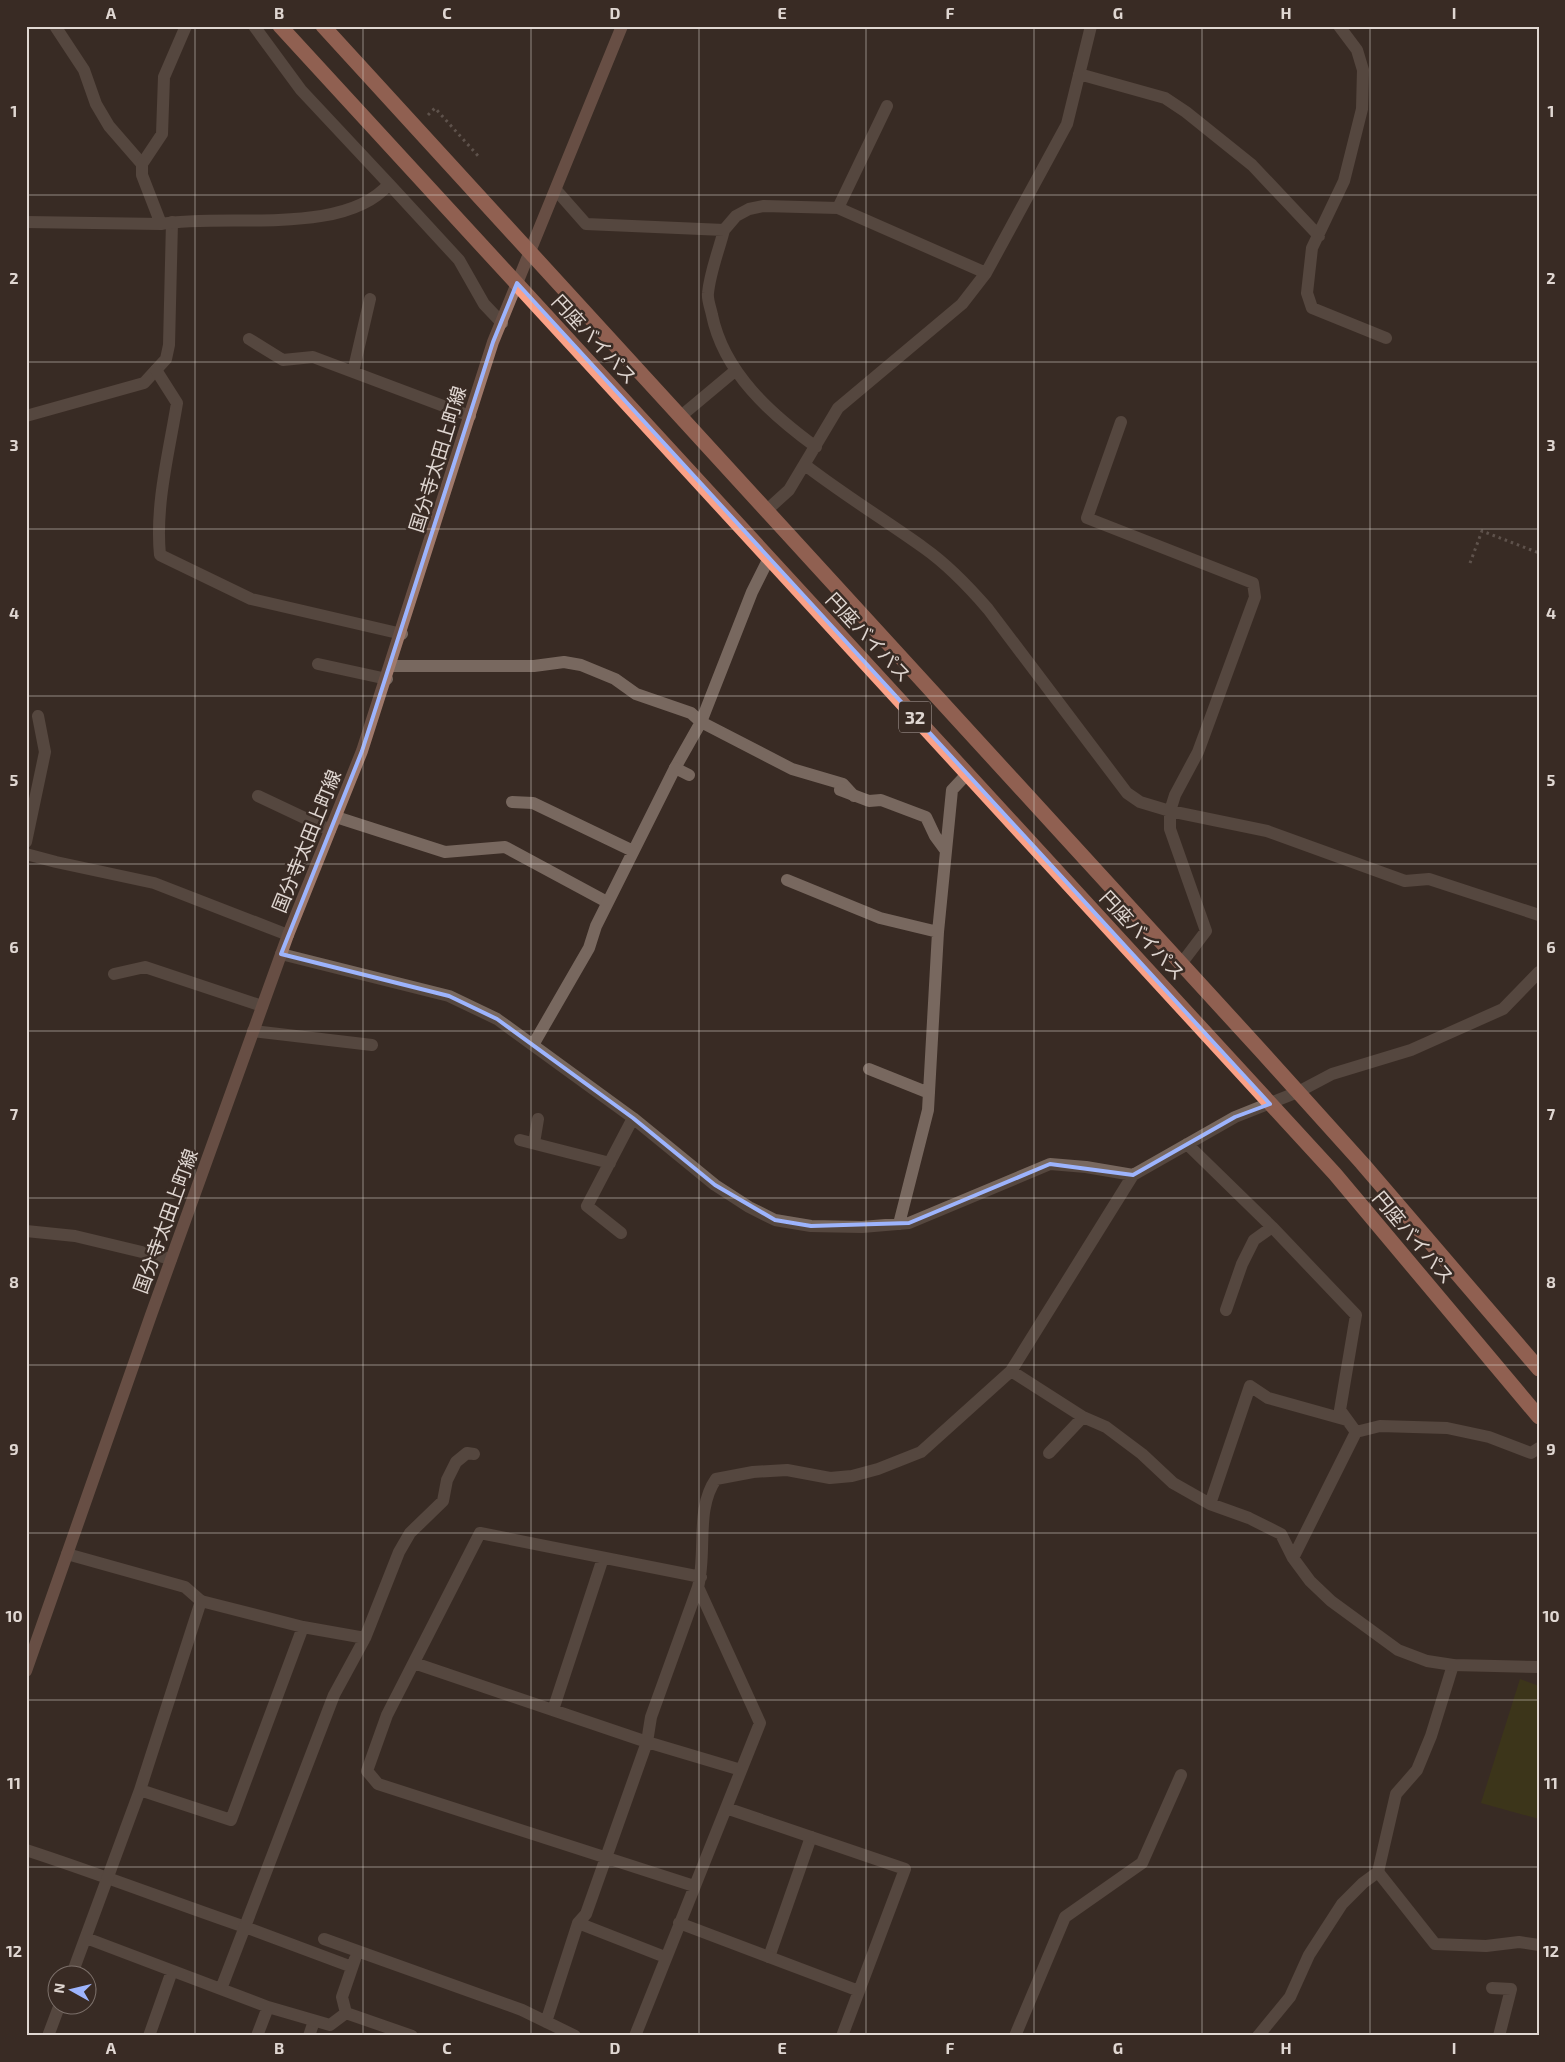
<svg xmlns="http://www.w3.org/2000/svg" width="1565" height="2062" viewBox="0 0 1565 2062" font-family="'Exo 2','Noto Sans JP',sans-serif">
<rect width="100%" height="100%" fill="#392b24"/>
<path fill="#41410e" d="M1520 1679 1539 1686V1819L1481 1803Z"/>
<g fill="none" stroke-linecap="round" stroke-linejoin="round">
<path stroke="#8d827c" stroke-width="3" stroke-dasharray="2.5 4" stroke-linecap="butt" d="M428 115 435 108 480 158
M1470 563 1482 531 1539 553"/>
<path stroke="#78685f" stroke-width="12" d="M55 26 84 70 96 104 109 126 142 164
M26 416 144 383 166 359 169 345 172 222
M391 666H534L564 662 581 665 615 679 636 694 691 713 701 722 792 769 843 784 854 796
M675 768 701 722 752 592 769 558
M336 817 445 852 505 847 607 902
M26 1231 75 1236 171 1259
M67 1554 185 1587 201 1601
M26 1850C100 1874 172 1902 245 1927
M769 1957 811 1837
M309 2036 314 2021
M1015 2036 1065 1917 1142 1863 1181 1775
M1258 2036 1290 1997 1309 1955 1342 1904 1363 1883 1378 1872 1396 1794 1417 1770 1431 1736 1453 1665"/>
<path stroke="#78685f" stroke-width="12" d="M186 26 164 77 162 134 142 164V175L161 224C226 213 344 237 389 184L459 260 484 304 502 323
M254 26 301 90 389 184
M1339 26 1357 50 1363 70 1362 109 1344 181 1312 248 1307 293 1312 308 1386 338
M1079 74 1165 98 1186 112 1252 165 1319 236
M556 190 586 224 724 230 736 216 749 209 764 206 838 208 986 273
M838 208 887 106
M26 222 161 224
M724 230C719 250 710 272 708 293 707 300 711 309 712 315 724 373 771 414 816 447
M249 339 283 360 313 357 470 416
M156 370 177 403C169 452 155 505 160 555L251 599 402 634
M353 372 370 299
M681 416 736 370
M1121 422 1087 518 1253 583 1255 597 1198 752 1175 795 1170 811V829L1206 931 1181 964
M805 465C844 495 885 520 924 548 948 565 969 587 988 609L1127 793 1140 802 1170 811 1267 831 1405 881 1429 879 1539 915
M767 510 789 490 838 408 962 304 986 273 1067 124 1091 26
M318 664 387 679
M840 790 869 801 881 800 926 817 935 836 946 851 938 932 928 1110 899 1224
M258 796 330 830
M512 802 533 803 633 851
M26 842 45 752 38 716
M946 851 952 790 967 774
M26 854 56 862 154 883 288 935
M787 880 880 918 938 932
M281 954 449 996 497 1019 633 1118 715 1185 749 1207 775 1220 811 1226 862 1227 909 1223 1050 1164 1086 1167 1133 1175
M114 974 145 967 262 1006
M253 1031 372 1045
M533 1045 589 948 596 926 675 768 689 775
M869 1069 929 1093
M520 1140 610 1163
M534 1143 538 1119
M1187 1144 1272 1227 1356 1315 1340 1410 1356 1432 1293 1558
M621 1233 587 1206 633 1118
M1226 1310 1242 1264 1254 1240 1272 1227
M1011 1371 1083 1417 1106 1427 1142 1454 1173 1483 1210 1504 1249 1518 1281 1534 1293 1558 1310 1581 1331 1601 1398 1650 1427 1661 1453 1665 1539 1667
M1356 1432 1380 1426 1447 1428 1489 1437 1531 1453 1539 1448
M1049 1453 1083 1417
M1210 1504 1250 1386 1268 1398 1347 1420
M303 1627 365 1638
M414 1663 647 1742 741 1770
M553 1710 603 1558
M726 1808 905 1869 842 2036
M1378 1872 1435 1944 1486 1946 1519 1942 1539 1945
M694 1886 378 1784 367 1771 387 1715 480 1533 701 1577
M578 1923 665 1957
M679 1923 859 1991
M245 1927 352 1967
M86 1938 268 2007 257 2036
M324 1939 522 2010 575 2036
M72 1974 140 1790 201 1601 303 1627 231 1820 140 1790
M1492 1988 1511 1989 1499 2036
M221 1989 334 1695 365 1638 399 1552 410 1533 443 1501 447 1480 456 1462 467 1453 474 1454
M268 2007 330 2025 346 2013 412 2036
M346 2013 342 1997 355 1959
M546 2022 578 1923 586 1914 647 1742 651 1717 698 1587
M48 2036 60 2004
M149 2036 172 1971
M635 2036 760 1723 698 1587C707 1552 695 1509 716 1479L753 1472 787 1470 830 1478 852 1476 878 1469 921 1452 1011 1371 1133 1175 1235 1117 1298 1092 1332 1074 1411 1050 1503 1009 1539 972"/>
<path stroke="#9f796b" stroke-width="12" d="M26 1671 151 1315 288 935 362 751 493 342 622 26"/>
<path stroke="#faa187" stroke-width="15" d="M280 26 1335 1174 1539 1417
M323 26 1262 1052 1362 1163 1539 1369"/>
</g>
<path d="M0 0H1565V2062H0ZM517 283 1270 1104 1235 1117 1133 1175 1050 1164 909 1223 811 1226 775 1220 715 1185 633 1118 497 1019 449 996 281 954 362 751 493 342Z" fill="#392b24" fill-opacity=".55" fill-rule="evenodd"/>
<path fill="none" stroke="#9db4fd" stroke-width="4" stroke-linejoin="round" d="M517 283 1270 1104 1235 1117 1133 1175 1050 1164 909 1223 811 1226 775 1220 715 1185 633 1118 497 1019 449 996 281 954 362 751 493 342Z"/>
<path fill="none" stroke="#e0d7d2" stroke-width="1" stroke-opacity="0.55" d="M195 26V2036M363 26V2036M531 26V2036M699 26V2036M866 26V2036M1034 26V2036M1202 26V2036M1370 26V2036M26 195H1539M26 362H1539M26 529H1539M26 696H1539M26 864H1539M26 1031H1539M26 1198H1539M26 1365H1539M26 1533H1539M26 1700H1539M26 1867H1539"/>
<g text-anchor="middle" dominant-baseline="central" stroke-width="5" stroke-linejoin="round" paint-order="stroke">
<rect fill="#392b24" stroke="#aea39e" stroke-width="1" x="899" y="701.5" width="32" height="31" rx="4"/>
<g font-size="18" font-weight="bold" fill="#e0d7d2">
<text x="915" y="717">32</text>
</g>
<g font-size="19" fill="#e0d7d2" stroke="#392b24">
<text transform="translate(595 339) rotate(47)">円座バイパス</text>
<text transform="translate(437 459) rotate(-73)">国分寺太田上町線</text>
<text transform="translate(869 637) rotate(47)">円座バイパス</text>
<text transform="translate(306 841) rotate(-68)">国分寺太田上町線</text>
<text transform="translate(1143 935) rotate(47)">円座バイパス</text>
<text transform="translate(165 1221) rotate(-70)">国分寺太田上町線</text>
<text transform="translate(1414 1237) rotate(50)">円座バイパス</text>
</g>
</g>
<rect width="1565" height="2062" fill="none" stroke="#392b24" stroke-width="55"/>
<g transform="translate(72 1990) rotate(278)"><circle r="24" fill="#392b24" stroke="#7c706a"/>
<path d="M0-4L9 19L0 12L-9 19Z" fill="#9db4fd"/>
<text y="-8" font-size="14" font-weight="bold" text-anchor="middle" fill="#e0d7d2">N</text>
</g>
<rect x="28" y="28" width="1510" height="2006" fill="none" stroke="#e0d7d2" stroke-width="2"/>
<g font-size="16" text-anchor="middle" font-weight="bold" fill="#e0d7d2">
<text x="111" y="19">A</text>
<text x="279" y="19">B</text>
<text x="447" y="19">C</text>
<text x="615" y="19">D</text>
<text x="782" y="19">E</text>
<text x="950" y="19">F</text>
<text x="1118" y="19">G</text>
<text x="1286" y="19">H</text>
<text x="1454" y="19">I</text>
<text x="14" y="117">1</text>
<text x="1551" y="117">1</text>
<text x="14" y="284">2</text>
<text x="1551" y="284">2</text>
<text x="14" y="451">3</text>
<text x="1551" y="451">3</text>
<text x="14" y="619">4</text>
<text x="1551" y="619">4</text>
<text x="14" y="786">5</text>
<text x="1551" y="786">5</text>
<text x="14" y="953">6</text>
<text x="1551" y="953">6</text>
<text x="14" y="1120">7</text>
<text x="1551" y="1120">7</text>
<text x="14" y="1288">8</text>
<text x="1551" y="1288">8</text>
<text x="14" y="1455">9</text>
<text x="1551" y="1455">9</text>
<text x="14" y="1622">10</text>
<text x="1551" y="1622">10</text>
<text x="14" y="1789">11</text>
<text x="1551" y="1789">11</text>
<text x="14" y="1957">12</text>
<text x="1551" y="1957">12</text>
<text x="111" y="2054">A</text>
<text x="279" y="2054">B</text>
<text x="447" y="2054">C</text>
<text x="615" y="2054">D</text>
<text x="782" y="2054">E</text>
<text x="950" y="2054">F</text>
<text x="1118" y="2054">G</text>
<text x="1286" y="2054">H</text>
<text x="1454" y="2054">I</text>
</g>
</svg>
